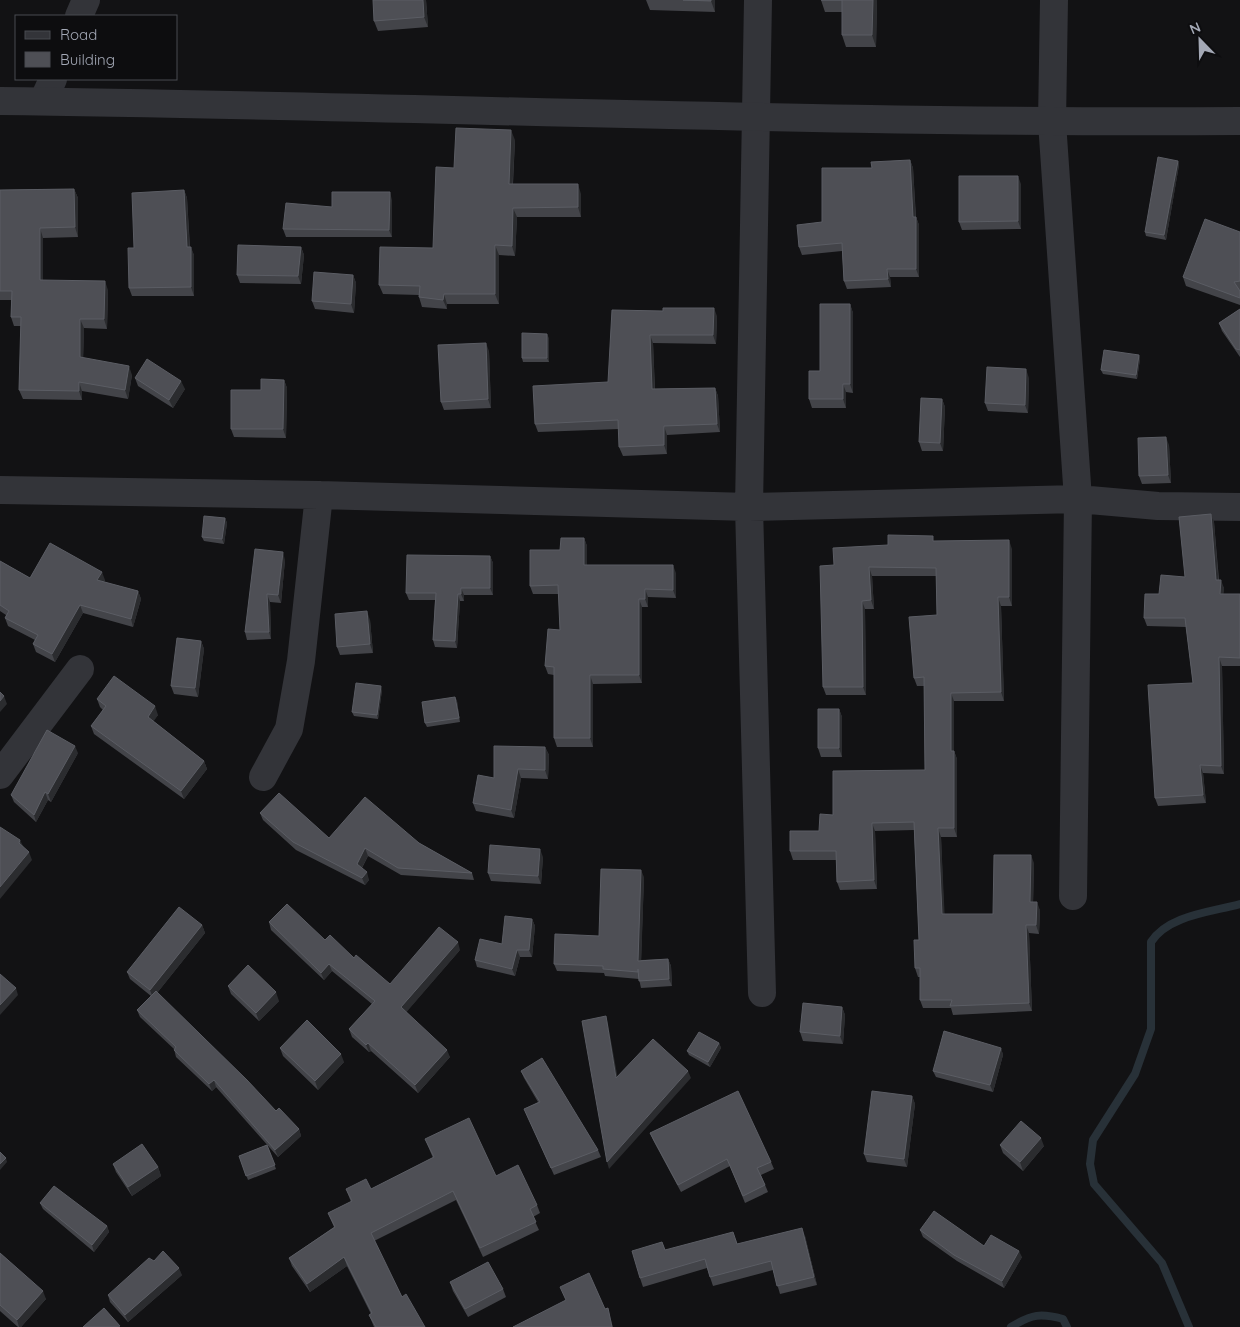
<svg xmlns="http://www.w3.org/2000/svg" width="1240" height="1327" viewBox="0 0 1240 1327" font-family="Quicksand,sans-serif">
<rect width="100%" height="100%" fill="#121214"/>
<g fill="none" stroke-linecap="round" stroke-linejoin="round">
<path stroke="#283138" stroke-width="8" d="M1011 1327C1032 1314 1041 1313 1063 1319L1067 1327
M1189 1327 1162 1263 1094 1184 1090 1164 1093 1140 1135 1074 1151 1029V942C1168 915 1212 912 1240 904"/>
<path stroke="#333439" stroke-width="28" d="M758 0 749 507 762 993
M1054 0 1052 122 1078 499 1073 896
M79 16 86 0
M43 101 53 79
M0 490 319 495 749 507 1078 499 1158 506 1240 507
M0 775 80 669
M263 777 289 729 301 661 319 495"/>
<path stroke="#333439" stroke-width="28" d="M0 101C413 106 826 124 1240 121"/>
</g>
<path fill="#434449" d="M426 0 428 27 378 31 374 21Z
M646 0H715V12L650 10Z
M821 0H877L876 47H846L842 35V12H825Z
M515 140 513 184 581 194V217H517L515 256 499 255V304H447V309L422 307 419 297V295L383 294 379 285 433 248 454 168Z
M910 160 913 168 916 217 919 225V277H890L891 287 847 289 844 281 842 251 802 255 799 247 872 168Z
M1178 161 1179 165 1166 240 1146 236 1145 232Z
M1021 184V229L962 230 959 222Z
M74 189 78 198V237L43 238V280L108 290 107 329 84 328 83 358 132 375 128 399 82 391V400L23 399 19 390 21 326H14L11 317V300H0V190Z
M184 190 187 198 190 247 194 255V296H132L129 288Z
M392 200V237H286L283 229 332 207Z
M1240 232V305L1186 286 1183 277Z
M301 247 304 255 301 284 240 283 237 275Z
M353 275 356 283 354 313 315 309 312 301Z
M850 304 853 313V393L846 392V408H812L809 399 820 371Z
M1240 309V357L1222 331 1219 323Z
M663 311 717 316 716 344 653 343 655 389 715 388 718 396 720 432 667 435V454L623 456 619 447V429L538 432 535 424 608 382Z
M549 338V362H523L522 358Z
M489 351 491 408 444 410 441 402Z
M1139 355 1140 359 1137 379 1103 374 1101 370Z
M135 378 185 389 173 408 138 386Z
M1029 378 1028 413 988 411 985 403Z
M284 380 287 388 286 438 234 437 231 429 261 390Z
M942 399 945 407 943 451H922L919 442Z
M1169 445 1171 483 1142 484 1139 476Z
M1211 514 1214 522 1219 580 1224 588 1223 594H1240V666H1222L1224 774 1203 773 1206 803 1158 806 1155 798 1193 683 1186 627 1147 626 1144 618 1185 577Z
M225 518 227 523 224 544 204 541 202 537Z
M584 538 587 546V565L676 573V598L648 597V607H642V683L593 684V747H557L554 738V675L548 674 545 666 560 630 559 594H533L530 586 560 550Z
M934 541 1012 549V606H1001L1004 701H954V751L957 759V837H941L944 914H993L1034 863 1033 902 1040 910 1039 934 1029 933 1032 1011 953 1015 951 1008H923L920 1000V977H918L915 968 919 940 914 830 875 831 877 889 840 890 837 882 836 860H793L790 851 819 831 833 815 925 770 924 686H917L914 678 937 615 936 576H872L874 609H865L866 695H826L823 687 834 565 888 545Z
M490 556 493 563V595H464V601H460L457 648 435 647 433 640 435 600H409L406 593Z
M285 560 281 603 270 602 271 639 247 640 245 632Z
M0 561 30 578 105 580 104 582 138 591 141 599 133 627 83 613 55 662 36 652 33 644 35 640 8 626 5 618 6 615 0 611Z
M370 620 373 653 340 655 337 647Z
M201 641 204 649 198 697 174 694 171 686Z
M382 690 378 719 354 716 352 712Z
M455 697 457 701 460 722 427 727 425 723Z
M97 699 158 715 153 721 204 761 207 769 184 799 94 734 91 726 103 710 100 707Z
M839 709 842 717V757H821L818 748Z
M545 747 549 755 548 779 521 778 514 818 476 811 473 803 494 778Z
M78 753 51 802 48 800 36 822 14 802 11 795Z
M260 813 329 838 419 843 472 873 474 880 401 875 368 856 362 868 369 880 365 885 296 850 263 820Z
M543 857 541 884 491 881 488 873Z
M644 877 641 960 668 959 671 966 672 986 641 988 639 979 605 976 604 973 557 971 554 964 599 936Z
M532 919 535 926 532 957H520L515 976 477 967 475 960 502 944Z
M269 922 325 940 354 958 390 984 460 950 406 1012 450 1057 418 1093 371 1051 369 1052 352 1037 349 1029 372 1004 332 971 324 980 271 930Z
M202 925 205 933 157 993 276 1111 299 1129 301 1136 278 1157 216 1087 212 1091 176 1057 174 1049 140 1017 137 1010 151 996 130 979 127 972Z
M228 986 279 1001 259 1021 231 994Z
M842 1007 845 1015 843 1044 803 1041 800 1032Z
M719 1043 721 1048 710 1067 689 1055 687 1051Z
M280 1048 344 1062 318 1090 283 1056Z
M1001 1048 1003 1055 993 1092 936 1077 933 1071Z
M521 1071 598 1150 601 1157 554 1175 524 1109 538 1102 524 1078Z
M912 1096 915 1104 907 1167 867 1162 864 1154Z
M650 1133 771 1162 774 1169 761 1175 768 1192 745 1203 730 1166 681 1192 653 1140Z
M425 1139 496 1176 537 1205 540 1213 533 1217 539 1230 483 1257 456 1200 374 1241 402 1297 425 1327H374L369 1315 371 1314 347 1266 310 1292 292 1266 289 1258 334 1227 328 1213 351 1202 346 1189H371L433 1158Z
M267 1145 276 1169 248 1180 239 1156Z
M1000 1145 1044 1146 1023 1171 1003 1153Z
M113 1164 158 1167 161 1176 132 1196 116 1172Z
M40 1203 107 1226 109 1232 94 1252 43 1209Z
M920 1230 984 1246 1022 1257 1004 1288 957 1261 923 1237Z
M805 1236 817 1285 780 1294 773 1270 713 1286 707 1268 643 1287 640 1278 662 1242 665 1250 736 1240 737 1244Z
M0 1253 46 1299 21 1327H18L0 1311Z
M154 1261 182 1275 128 1322 110 1302 108 1295Z
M450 1282 503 1289 506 1297 468 1317 453 1291Z"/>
<path fill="#2b2c2f" d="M423 0H426L428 27 424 17Z
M711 0H715V12L711 1Z
M873 0H877L876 47 872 35Z
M511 130 515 140 512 193 509 184Z
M910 160 913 168 916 224V217L919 225V277L916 269Z
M1178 161 1179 165 1166 240 1164 235Z
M1018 176 1021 184V229L1018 221Z
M578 184 581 194V217L578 207Z
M74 189 78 198V237L75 227Z
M184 190 187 198 190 255 187 247Z
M390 192 392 200V237L389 230Z
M513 208 517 217 515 256 512 246Z
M40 228 43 238V289L40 280Z
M495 245 499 255V304L495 294Z
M191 247 194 255V296L191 287Z
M301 247 304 255 301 284 298 276Z
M887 269 890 277 891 287 888 279Z
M353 275 356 283 354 313 351 304Z
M105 281 108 290 107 329 104 319Z
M444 294 447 304V309L443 300Z
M850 304 853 313V393L850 384Z
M714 308 717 316 716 344 713 335Z
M80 319 84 328 83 367 80 357Z
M547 334 549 338V362L547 358Z
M650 335 653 343 655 398 652 389Z
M486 343 489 351 491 408 488 399Z
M1139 355 1140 359 1137 379 1136 375Z
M129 366 132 375 128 399 125 390Z
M1026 369 1029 378 1028 413 1025 405Z
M284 380 287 388 286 438 283 429Z
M181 381 185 389 173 408 169 400Z
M79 382 82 391V400L79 391Z
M843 384 846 392V408L843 399Z
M715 388 718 396 720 432 717 424Z
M942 399 945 407 943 451 940 443Z
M664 426 667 435V454L664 445Z
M1166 437 1169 445 1171 483 1168 475Z
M1211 514 1214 522 1219 588 1216 580Z
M225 518 227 523 224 544 222 539Z
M584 538 587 546V573L584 565Z
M1009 540 1012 549V606L1009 597Z
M283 552 285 560 281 603 278 595Z
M490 556 493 563V595L490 588Z
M673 565 676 573V598L673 590Z
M869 567 872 576 874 609 871 600Z
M102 572 105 580 100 588 97 580Z
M1221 580 1224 588 1223 602 1220 594Z
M461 588 464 595V601L461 594Z
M645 589 648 597V607L645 599Z
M138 591 141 599 133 627 131 619Z
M267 594 270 602 271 639 269 632Z
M458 594 460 601 457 648 455 641Z
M998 597 1001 606 1004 701 1001 692Z
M639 599 642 607V683L639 675Z
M862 601 865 609 866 695 863 687Z
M80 605 83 613 55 662 52 654Z
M367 611 370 620 373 653 370 644Z
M201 641 204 649 198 697 195 688Z
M1219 657 1222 666 1224 774 1221 766Z
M590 675 593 684V747L590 738Z
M381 686 382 690 378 719 377 715Z
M951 693 954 701V751L957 759V837L954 828 951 751Z
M4 696 7 704 0 712V701Z
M455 697 457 701 460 722 459 718Z
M155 706 158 715 151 725 148 717Z
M839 709 842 717V757L839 748Z
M75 746 78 753 51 802 48 794Z
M545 747 549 755 548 779 545 770Z
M204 761 207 769 184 799 181 791Z
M1200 765 1203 773 1206 803 1203 795Z
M518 769 521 778 514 818 511 810Z
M45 792 48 800 36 822 34 815Z
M872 823 875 831 877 889 874 880Z
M938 828 941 837 945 922 942 914Z
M20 840 24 848 19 843Z
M365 848 368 856 360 871 357 864Z
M540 849 543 857 541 884 538 876Z
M29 852 32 860 0 899V887Z
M1031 855 1034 863 1033 910 1030 902Z
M641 870 644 877 641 968 638 961Z
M367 872 369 880 365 885 362 878Z
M1037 902 1040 910 1039 934 1036 925Z
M532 919 535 926 532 957 529 950Z
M202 925 205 933 153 998 150 990Z
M1026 925 1029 933 1032 1011 1029 1003Z
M458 942 460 950 404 1015 401 1007Z
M517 950 520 957 515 976 512 969Z
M668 959 671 966 672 986 669 979Z
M329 964 332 971 324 980 321 973Z
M16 988 18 995 0 1015V1005Z
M276 992 279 1001 259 1021 256 1013Z
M842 1007 845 1015 843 1044 840 1036Z
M606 1016 608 1024 619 1085 616 1078Z
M368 1043 371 1051 369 1052 366 1045Z
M719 1043 721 1048 710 1067 708 1062Z
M1001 1048 1003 1055 993 1092 990 1085Z
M447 1050 450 1057 418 1093 415 1085Z
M341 1054 344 1062 318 1090 315 1081Z
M688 1071 691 1078 609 1169 607 1162Z
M214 1080 216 1087 212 1091 209 1084Z
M912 1096 915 1104 907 1167 904 1159Z
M299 1129 301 1136 278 1157 275 1150Z
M1041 1138 1044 1146 1023 1171 1020 1162Z
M6 1158 7 1162 0 1170V1164Z
M158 1167 161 1176 132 1196 128 1187Z
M107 1226 109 1232 94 1252 92 1245Z
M802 1228 805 1236 817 1285 814 1277Z
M1019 1251 1022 1257 1004 1288 1002 1281Z
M344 1257 347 1266 310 1292 307 1284Z
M179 1268 182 1275 128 1322 125 1315Z
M43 1291 46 1299 21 1327H19L17 1320Z
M608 1308 610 1316 613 1327H612Z"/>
<path fill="#4e4f55" stroke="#5b5d64" d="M373 0H423L424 17 374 21Z
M683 0H711V1Z
M821 0H873L872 35H842V0Z
M456 128 511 130 509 184H578V207L513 208 512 246 495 245V294H444L443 300 419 297 420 286 379 285 380 247 433 248 436 167 454 168Z
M1158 157 1178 161 1164 235 1145 232Z
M910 160 913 217H916V269H887L888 279 844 281 842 243 799 247 797 225 822 222V168H872L871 162Z
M959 176H1018V221L959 222Z
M74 189 75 227 40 228V280L105 281 104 319H80V357L129 366 125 390 79 382V391L19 390 21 317H11L12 291H0V190Z
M184 190 187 247H191V287L129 288 128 248H134L132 193Z
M332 192H390L389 230 283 229 286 203 332 207Z
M1205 219 1240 232V281L1234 282 1240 291V298L1183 277Z
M238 245 301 247 298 276 237 275Z
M314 272 353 275 351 304 312 301Z
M820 304H850V384H843V399H809V371H820Z
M663 308H714L713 335H650L652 389 715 388 717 424 664 426V445L619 447 618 420 535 424 533 386 608 382 612 310 663 311Z
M1240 309V350L1236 349 1219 323Z
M522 333 547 334V358H522Z
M486 343 488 399 441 402 438 345Z
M1104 350 1139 355 1136 375 1101 370Z
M147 359 181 381 169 400 135 378Z
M987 367 1026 369 1025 405 985 403Z
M261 379 284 380 283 429H231V390H261Z
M921 398 942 399 940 443 919 442Z
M1166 437 1168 475 1139 476 1138 438Z
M1211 514 1216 580H1221L1220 594H1240V658L1219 657 1221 766 1200 765 1203 795 1155 798 1148 685 1193 683 1185 618H1144L1145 594H1159L1161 575 1185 577 1179 517Z
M204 516 225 518 222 539 202 537Z
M888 535 933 536V541L1009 540V597H998L1001 692 951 693V751H954V828H938L942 914H993L994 855H1031L1030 902H1037L1036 925H1026L1029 1003 950 1006 952 1000H920V968H915L914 940H919L914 822 872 823 874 880 837 882 836 851H790V831H819L820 814 833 815V771L925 770 924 677 914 678 909 617 937 615 936 568 869 567 871 600 862 601 863 687H823L820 566 834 565 833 548 888 545Z
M561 538H584V565H673V590L645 589V599H639V675H590V738H554V667L545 666 548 629 560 630 558 585 530 586V550H560Z
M50 543 102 572 97 580 138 591 131 619 80 605 52 654 33 644 38 635 5 618 9 611 0 605V561L30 578Z
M255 549 283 552 278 595 267 594 269 632H245Z
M407 555 490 556V588H461V594H458L455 641 433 640 436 593H406Z
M367 611 370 644 337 647 335 614Z
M177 638 201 641 195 688 171 686Z
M114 676 155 706 148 717 204 761 181 791 91 726 106 706 97 699Z
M356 683 381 686 377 715 352 712Z
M0 692 4 696 0 701Z
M455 697 459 718 425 723 422 702Z
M818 709H839V748H818Z
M47 730 75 746 48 794 45 792 34 815 11 795Z
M494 746 545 747V770L518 769 511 810 473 803 478 775 494 778Z
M279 793 329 838 365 797 419 843 472 873 398 868 365 848 357 864 367 872 362 878 293 842 260 813Z
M0 827 20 840 19 843 29 852 0 887Z
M490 845 540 849 538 876 488 873Z
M601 869 641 870 638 961 668 959 669 979 639 981 638 969V972L603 969V966L554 964 555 934 599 936Z
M287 904 325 940 330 935 354 958 356 955 390 984 439 927 458 942 401 1007 447 1050 415 1085 368 1043 366 1045 349 1029 375 1001 329 964 321 973 269 922Z
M179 907 202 925 150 990 127 972Z
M505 916 532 919 529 950H517L512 969 475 960 480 939 502 944Z
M248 965 276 992 256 1013 228 986Z
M0 974 16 988 0 1005Z
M156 991 247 1080 276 1111 279 1108 299 1129 275 1150 214 1080 209 1084 174 1050 176 1047 137 1010Z
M803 1003 842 1007 840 1036 800 1032Z
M606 1016 616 1078 653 1039 688 1071 607 1162 582 1021Z
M307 1020 341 1054 315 1081 280 1048Z
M944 1031 1001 1048 990 1085 933 1071Z
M699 1032 719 1043 708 1062 687 1051Z
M542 1058 598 1150 551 1168 524 1109 540 1102 521 1071Z
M738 1091 771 1162 757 1168 765 1185 743 1196 727 1159 678 1185 650 1133Z
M872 1091 912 1096 904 1159 864 1154Z
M469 1118 496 1176 518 1165 537 1205 530 1209 536 1222 480 1248 453 1191 371 1233 402 1297 406 1294 425 1327H376L369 1315 372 1313 344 1257 307 1284 289 1258 335 1227 328 1213 352 1201 346 1189 366 1179 371 1189 434 1157 425 1139Z
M1021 1121 1041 1138 1020 1162 1000 1145Z
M142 1144 158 1167 128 1187 113 1164Z
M267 1145 275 1165 246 1176 239 1156Z
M0 1152 6 1158 0 1164Z
M54 1186 107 1226 92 1245 40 1203Z
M934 1211 984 1246 991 1235 1019 1251 1002 1281 954 1255 920 1230Z
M802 1228 814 1277 777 1286 771 1261 710 1277 705 1259 640 1278 632 1251 662 1242 665 1250 733 1232 737 1244Z
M163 1251 179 1268 125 1315 108 1295 149 1258 154 1261Z
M0 1253 43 1291 17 1320 0 1305Z
M488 1262 503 1289 465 1309 450 1282Z
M589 1273 605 1309 608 1308 612 1327H513L566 1300 560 1287Z
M104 1308 120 1326 118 1327H83Z"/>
<rect x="15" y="15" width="162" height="65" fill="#0d0d0f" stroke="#494b51"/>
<rect x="25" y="31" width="25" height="8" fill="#333439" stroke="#494b51"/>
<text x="60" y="40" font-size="15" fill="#a3a8b5">Road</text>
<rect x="25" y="52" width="25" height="15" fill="#4e4f55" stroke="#494b51"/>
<text x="60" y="65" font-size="15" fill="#a3a8b5">Building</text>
<g transform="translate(1200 40) rotate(337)" stroke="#0d0d0f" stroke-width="4" paint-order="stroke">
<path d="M0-4L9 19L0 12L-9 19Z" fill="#a3a8b5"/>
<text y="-8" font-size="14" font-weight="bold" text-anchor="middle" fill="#a3a8b5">N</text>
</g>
</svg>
